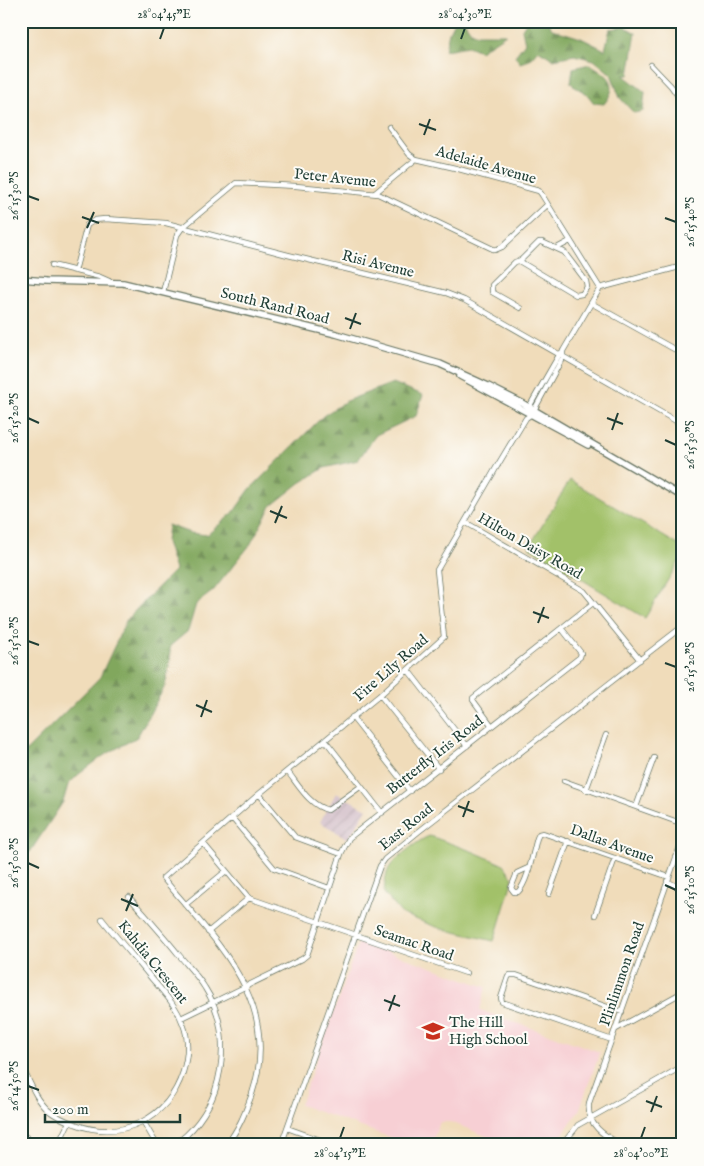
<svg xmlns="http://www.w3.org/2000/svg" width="704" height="1166" viewBox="0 0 704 1166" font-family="'IM FELL English',serif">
<defs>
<pattern id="industrial-furrows" width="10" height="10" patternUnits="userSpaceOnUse" patternTransform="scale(1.25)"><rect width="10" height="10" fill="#d2bdc8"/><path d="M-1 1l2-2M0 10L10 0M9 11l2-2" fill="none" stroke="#b4a3ac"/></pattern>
<pattern id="forest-firs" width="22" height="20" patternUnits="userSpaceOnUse" patternTransform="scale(1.25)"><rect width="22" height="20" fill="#81a75d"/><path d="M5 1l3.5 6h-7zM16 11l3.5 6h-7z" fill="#69894e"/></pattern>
</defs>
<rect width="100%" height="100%" fill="#fdfcf7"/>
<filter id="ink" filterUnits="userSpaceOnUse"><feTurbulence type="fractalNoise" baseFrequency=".02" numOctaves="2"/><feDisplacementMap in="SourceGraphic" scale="10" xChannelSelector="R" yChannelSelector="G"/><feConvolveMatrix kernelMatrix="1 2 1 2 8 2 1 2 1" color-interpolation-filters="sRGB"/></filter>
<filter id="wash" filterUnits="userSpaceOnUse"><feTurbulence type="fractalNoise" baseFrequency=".0096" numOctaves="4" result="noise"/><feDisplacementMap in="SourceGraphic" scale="20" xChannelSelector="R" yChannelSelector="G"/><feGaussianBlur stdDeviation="1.12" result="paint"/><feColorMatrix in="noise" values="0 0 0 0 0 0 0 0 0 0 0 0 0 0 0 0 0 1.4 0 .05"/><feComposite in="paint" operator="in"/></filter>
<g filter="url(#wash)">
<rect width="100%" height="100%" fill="#f0dcba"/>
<path fill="#f7cfd4" d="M359 941 486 987 480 1010 600 1052 579 1111 555 1145H508L451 1122H440L431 1145H411L300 1105Z"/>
<path fill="url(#industrial-furrows)" d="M336 793 367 809 348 839 320 822Z"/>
<path fill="#a2c169" stroke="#607f4e" d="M570 480 683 548V555L645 618 529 547Z
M430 836 474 852 504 865 513 878 494 941 442 929 402 914 384 893C385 884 385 873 391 865 397 857 421 838 430 836Z"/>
<path fill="url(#forest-firs)" stroke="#507248" d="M464 21 470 30 476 34H506L480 51 468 46 445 50 449 32 454 22Z
M527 21H547L552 29 581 38 605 50 610 29 625 27 636 33 629 75H623L645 92 643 111 634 113 620 98 611 74 594 60 574 55 553 59 538 50 529 60 520 63 515 56 525 43 522 29Z
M590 64C608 75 621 83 604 104L594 103 586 93 575 87 571 83 573 68Z
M393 383 423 395 416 416 376 435 358 460 324 468 300 483 271 506 250 545 213 591 196 604 188 631 170 646V662L165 686 137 737 103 756 79 774 68 785 63 802 30 852 21 861V756L100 677 127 619 175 570 166 542 168 525 190 533 207 535 233 513 250 489 323 416 346 401Z"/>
</g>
<g filter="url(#ink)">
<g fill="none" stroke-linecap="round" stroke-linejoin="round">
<g stroke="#687563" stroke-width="6">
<path id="minor" d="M651 65 671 86 683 103
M389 127 409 154 416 159 455 168 539 191 542 195 600 288
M375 193 416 159
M557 248 570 241
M519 261 576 295 582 294 587 287 586 281 564 252 542 242H539L521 260 515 262 492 285V292L520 308
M52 265 100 277 109 281
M75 271 87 225 95 220 105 219 166 223 288 255 446 293 464 300 683 425
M600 288 683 266
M163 292 177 235 182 228 236 183 296 186 378 194 495 250 502 247 547 205
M591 303 683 354
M528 409 559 355 563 351 600 288
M465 522 584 591 640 660
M408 670 467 746
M380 695 439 769
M352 717 410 791
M492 726 473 700V698L593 603
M325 740 382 813
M288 772C299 786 310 806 328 810L360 787
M564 781 683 824
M586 790 606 735
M259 794 295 837 341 854
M636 807 654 758
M232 818 274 868 329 888
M203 843 249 898 466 973
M528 868 517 873 511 888 514 892H518C528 882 533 852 537 838L539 834 543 833 669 877
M667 881 683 890
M549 894 568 841
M129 897C146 916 163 935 179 955 188 966 198 976 205 988 225 1019 226 1057 215 1091 208 1111 192 1134 173 1145
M185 905 226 871
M595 915 615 858
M208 932 249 898
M181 1018 302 959 307 955 341 854 349 838 580 657 581 653 562 629
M616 1029 683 992
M612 1040 502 1002 501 998 508 977 510 975H516L622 1012
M21 1065C29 1080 35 1098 48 1110 56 1116 66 1121 75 1124 121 1142 168 1119 183 1072 188 1056 189 1039 183 1024 176 1004 161 990 148 974 133 956 117 938 102 919
M143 1121 157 1145
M287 1128 334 1145
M21 1133 36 1145
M58 1145 69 1122
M226 1145C239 1129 245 1113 252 1094 283 1002 216 942 163 878L259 794 380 695 444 637 437 570 496 468 526 418 532 414 563 357V351
M281 1145 380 866 385 859 418 832 683 626
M562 1145 578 1125 683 1066
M621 1145C605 1136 586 1125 589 1103L683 838
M671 1145 683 1138"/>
</g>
<g stroke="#687563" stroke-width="8">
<path id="major" d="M21 279 46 281 123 283 336 334 440 364 488 386 522 403 683 497
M460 376 588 445"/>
</g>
<use href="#minor" stroke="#fff" stroke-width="4.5"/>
<use href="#major" stroke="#fff" stroke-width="5.5"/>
</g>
</g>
<path fill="none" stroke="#1f3d34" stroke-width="2" d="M160 39 164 28M461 39 465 28M419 124 436 130M424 135 430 119M28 196 39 200M82 217 99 223M665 218 676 222M87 228 94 212M345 318 361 324M350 329 356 313M28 418 39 423M607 418 623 424M612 430 618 413M665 440 676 445M270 511 287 518M275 523 282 506M533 612 549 618M538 623 544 607M28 641 39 645M665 663 676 667M196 705 212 712M201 717 207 700M458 806 474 812M463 817 469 801M28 863 39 868M665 885 676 890M121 899 138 906M126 911 133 894M384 1000 400 1006M389 1011 395 995M28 1086 39 1090M646 1101 662 1107M651 1112 657 1096M340 1138 344 1127M641 1138 645 1127"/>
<defs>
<g id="school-bare" transform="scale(1.725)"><path d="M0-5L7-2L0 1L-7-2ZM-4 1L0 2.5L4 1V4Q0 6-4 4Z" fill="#c8321e" stroke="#fdfcf7" stroke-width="2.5" paint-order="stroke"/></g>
</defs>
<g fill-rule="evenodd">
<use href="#school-bare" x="433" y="1031"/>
</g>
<g text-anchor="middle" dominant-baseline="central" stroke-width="4" stroke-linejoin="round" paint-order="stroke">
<g font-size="15" fill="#1f3d34" stroke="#fdfcf7">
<text transform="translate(486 165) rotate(16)">Adelaide Avenue</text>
<text transform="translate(335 178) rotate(6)">Peter Avenue</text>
<text transform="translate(378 264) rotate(14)">Risi Avenue</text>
<text transform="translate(275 306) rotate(14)">South Rand Road</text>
<text transform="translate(530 546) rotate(30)">Hilton Daisy Road</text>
<text transform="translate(391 668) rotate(-41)">Fire Lily Road</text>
<text transform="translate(435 755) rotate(-38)">Butterfly Iris Road</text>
<text transform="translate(406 827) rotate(-39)">East Road</text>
<text transform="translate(612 844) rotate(20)">Dallas Avenue</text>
<text transform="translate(414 943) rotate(19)">Seamac Road</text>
<text transform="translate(153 962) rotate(51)">Kahdia Crescent</text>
<text transform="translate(622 974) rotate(-71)">Plinlimmon Road</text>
</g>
<g font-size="15" fill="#1f3d34" stroke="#fdfcf7" text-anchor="start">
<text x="449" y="1022">The Hill<tspan x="449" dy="17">High School</tspan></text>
</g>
</g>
<rect width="704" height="1166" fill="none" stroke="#fdfcf7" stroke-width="55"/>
<path d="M45 1114v8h135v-8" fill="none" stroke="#1f3d34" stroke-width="2.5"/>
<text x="52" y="1114" font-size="15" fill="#1f3d34" stroke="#fdfcf7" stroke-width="4" paint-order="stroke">200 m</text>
<rect x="28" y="28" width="648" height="1110" fill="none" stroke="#1f3d34" stroke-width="2"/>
<g font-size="12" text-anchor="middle" fill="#1f3d34">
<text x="164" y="18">28°04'45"E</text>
<text x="465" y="18">28°04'30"E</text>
<text transform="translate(14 196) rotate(-90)" y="4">26°15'30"S</text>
<text transform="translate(690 222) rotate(-90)" y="4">26°15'40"S</text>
<text transform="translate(14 418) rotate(-90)" y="4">26°15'20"S</text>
<text transform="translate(690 445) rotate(-90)" y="4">26°15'30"S</text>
<text transform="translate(14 641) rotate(-90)" y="4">26°15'10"S</text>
<text transform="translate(690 667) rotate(-90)" y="4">26°15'20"S</text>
<text transform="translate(14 863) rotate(-90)" y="4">26°15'00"S</text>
<text transform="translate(690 890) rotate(-90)" y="4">26°15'10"S</text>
<text transform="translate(14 1086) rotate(-90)" y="4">26°14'50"S</text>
<text x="340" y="1157">28°04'15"E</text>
<text x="641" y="1157">28°04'00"E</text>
</g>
</svg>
